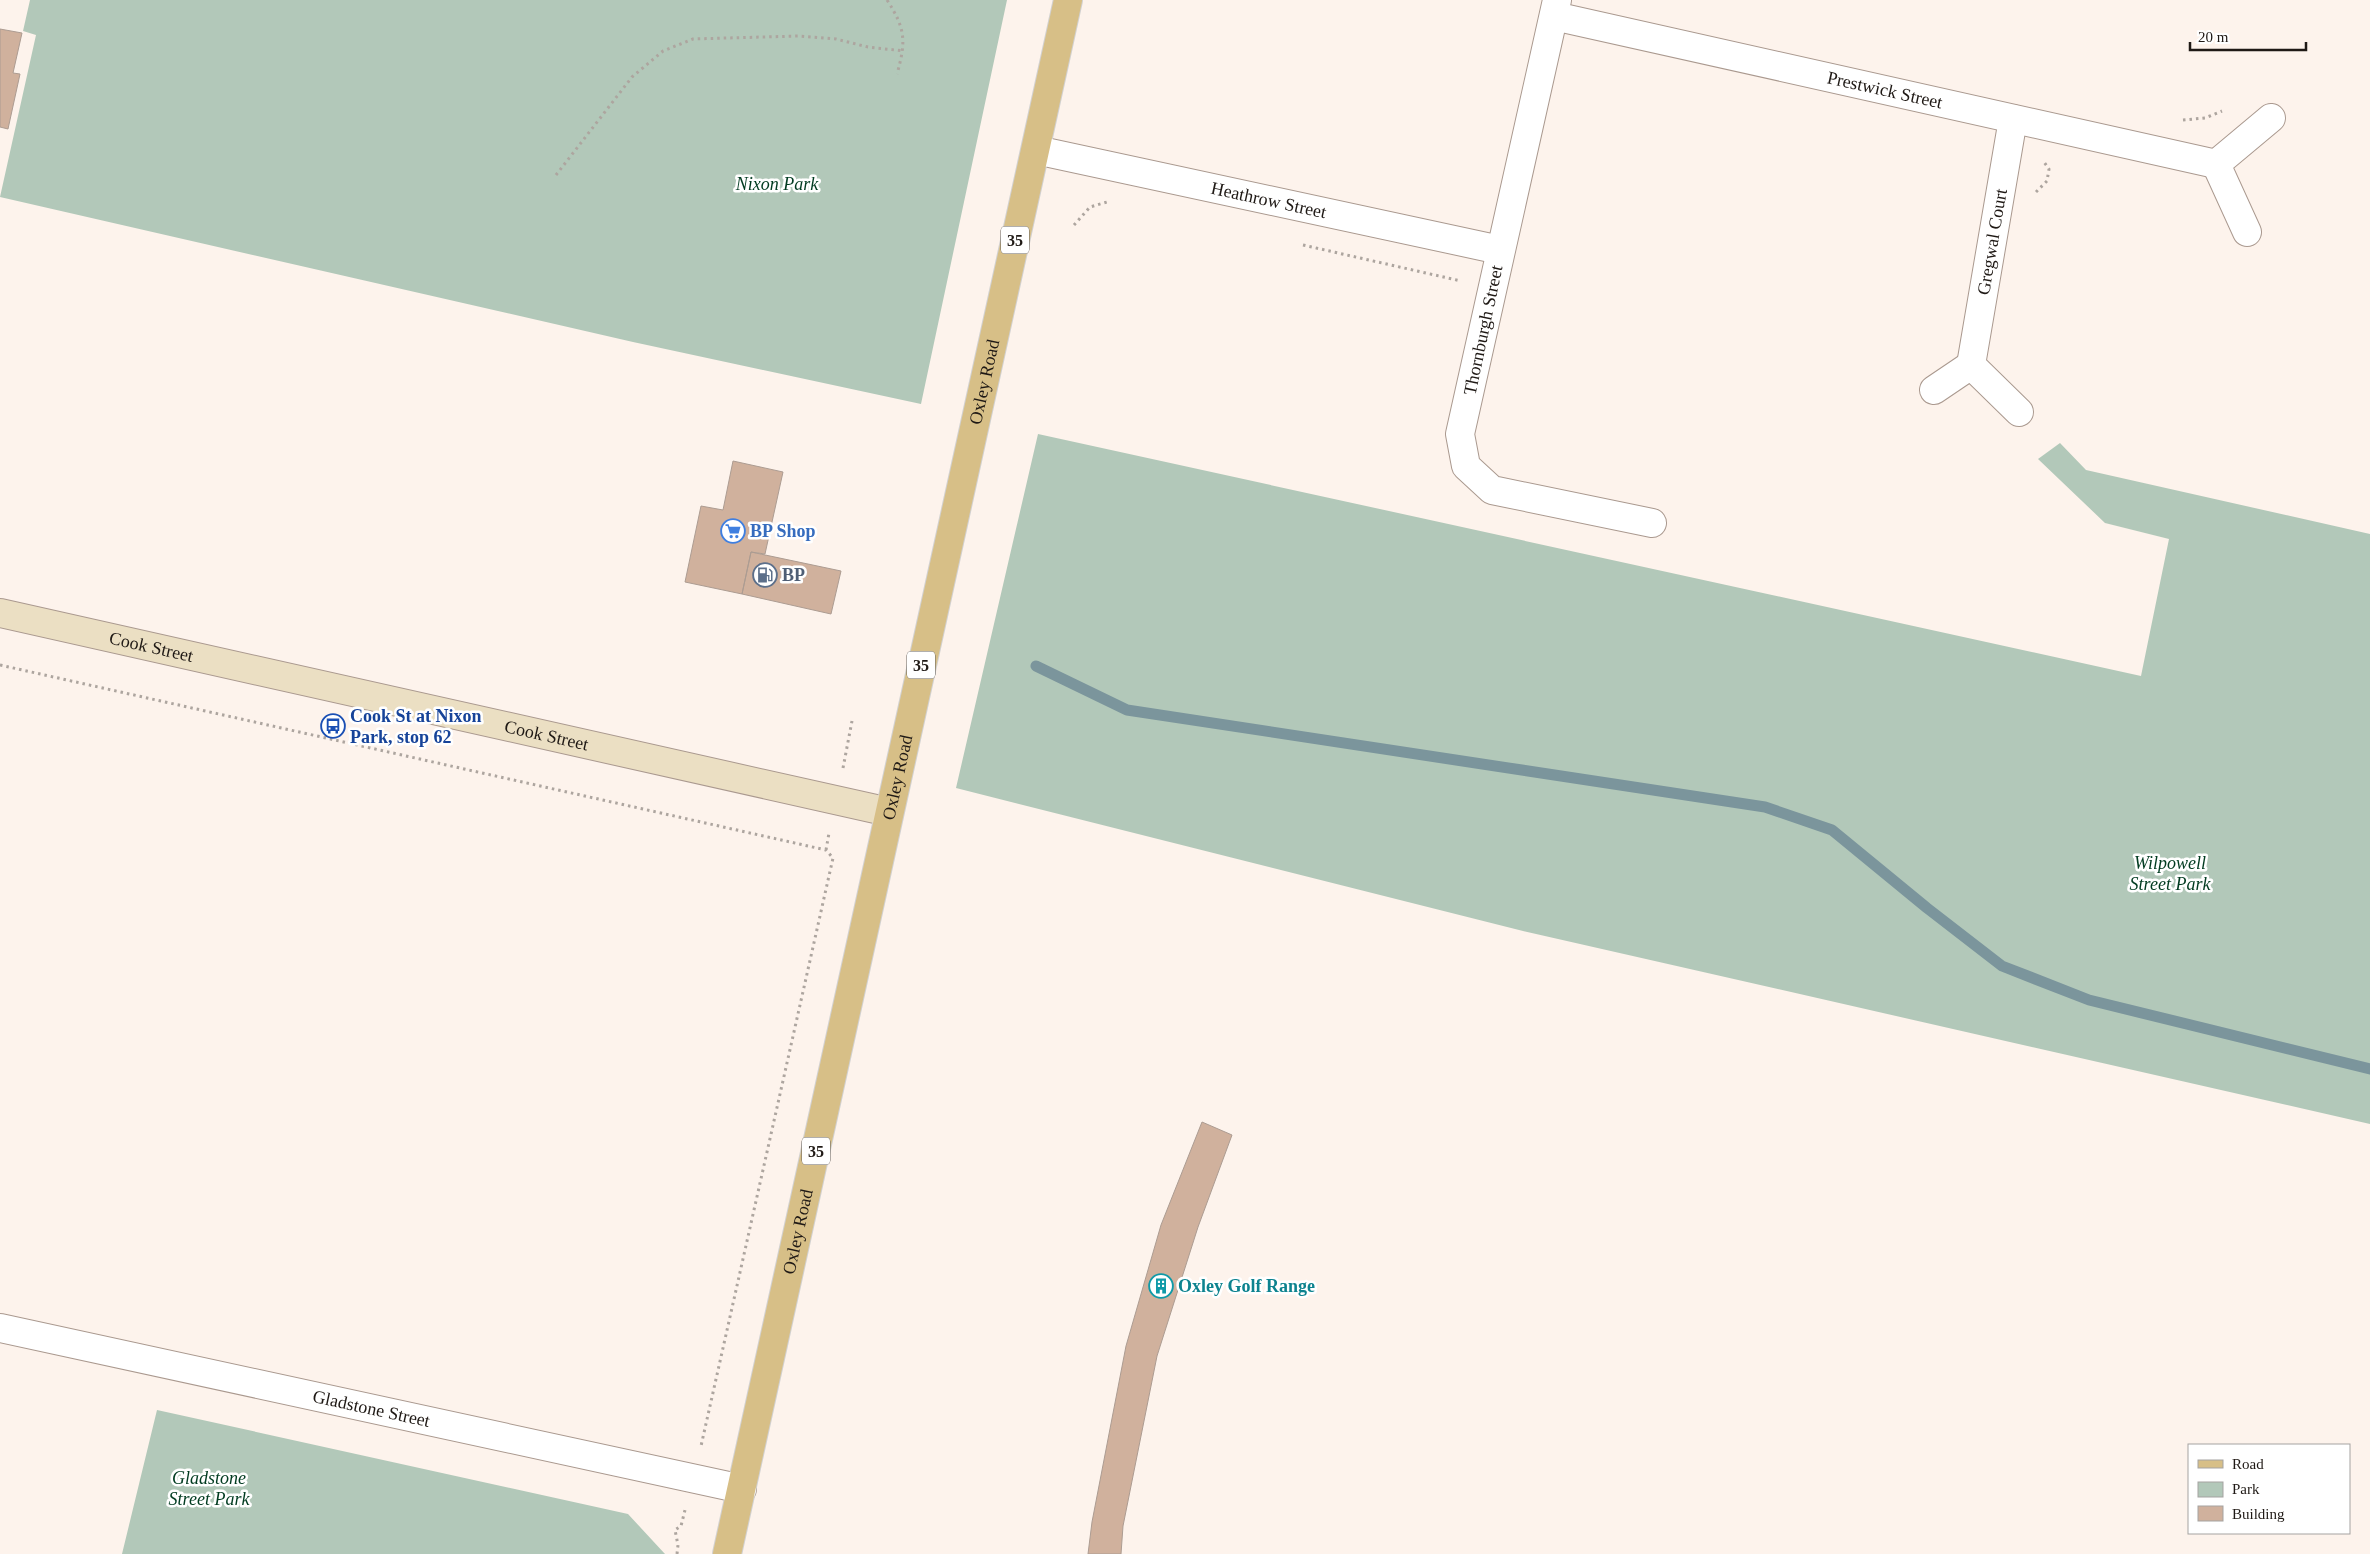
<svg xmlns="http://www.w3.org/2000/svg" width="2370" height="1554" viewBox="0 0 2370 1554" font-family="'Times New Roman',serif">
<rect width="100%" height="100%" fill="#fdf3ec"/>
<path fill="#b2c8b9" d="M30 0H1007L921 404 633 342 0 197 36 35 23 31Z
M1038 434 2141 676 2169 539 2105 523 2038 459 2060 443 2086 470 2370 534V1124L1523 931 956 788Z
M157 1410 628 1514 665 1554H122Z"/>
<g fill="none" stroke-linecap="round" stroke-linejoin="round">
<path stroke="#7b959c" stroke-width="11" d="M1036 666 1127 710 1765 807 1832 830 1927 908 2002 966 2089 1000 2370 1069"/>
</g>
<path fill="#d0b19d" stroke="#ac9c92" d="M0 29 22 33 13 73 20 74 8 129 0 127Z
M733 461 783 472 765 554 751 552 742 594 685 582 701 506 723 510Z
M751 552 841 571 831 614 742 594Z
M1202 1122 1232 1135 1198 1227 1157 1356 1123 1526 1121 1554H1088L1092 1522 1126 1346 1161 1225Z"/>
<g fill="none" stroke-linecap="round" stroke-linejoin="round">
<g stroke="#aa998f" stroke-width="30">
<g id="street">
<path d="M1557 0 1460 434 1466 466 1492 490 1652 523"/>
<path id="s1" d="M1554 16 2216 164"/>
<path id="s2" d="M1036 150 1500 250"/>
<path d="M2247 232 2216 164 2271 118"/>
<path id="s3" d="M1971 365 2013 119"/>
<path d="M1934 390 1971 365 2019 412"/>
<path id="s4" d="M0 1328 742 1489"/>
</g>
</g>
<g stroke="#aa998f" stroke-width="30">
<g id="secondary">
<path id="s5" d="M0 613 889 812"/>
</g>
</g>
<g stroke="#d2d1d0" stroke-width="30">
<g id="primary">
<path id="s6" d="M727 1554 1068 0"/>
</g>
</g>
<path stroke="#ada59f" stroke-width="3" stroke-dasharray="2.5 4" stroke-linecap="butt" d="M887 0C906 29 906 42 897 74
M2183 120 2205 118 2222 111
M556 175 632 77 663 51 693 39 798 36 836 39 868 47 904 51
M2036 192 2047 181 2049 169 2044 162
M1074 225 1090 207 1107 202
M1303 245 1461 281
M0 665 826 850 833 858 701 1446
M843 768 852 721
M826 850 829 833
M677 1554 678 1545 675 1530 681 1526 685 1510"/>
<use href="#street" stroke="#fff" stroke-width="28"/>
<use href="#secondary" stroke="#ebdfc3" stroke-width="28"/>
<use href="#primary" stroke="#d7bf87" stroke-width="28"/>
</g>
<defs>
<g id="supermarket-ring" transform="scale(1.25)"><circle r="9.5" fill="#fff" stroke="#3f7fe0" stroke-width="1.5"/><path d="M-6-5.5h2.5l.6 2H6L4.5 2H-2.5L-4.4-4H-6ZM-1.5 3.2a1.3 1.3 0 1 0 .1 0ZM3 3.2a1.3 1.3 0 1 0 .1 0Z" fill="#3f7fe0"/></g>
<g id="fuel-ring" transform="scale(1.25)"><circle r="9.5" fill="#fff" stroke="#5c6f8a" stroke-width="1.5"/><path d="M-5.5-6h7V0h2V4h1.3V-2.5L3-4.5l.8-.8L6-3V5H2.5V1h-1V6h-7ZM-4.2-4.7v3.2H.2V-4.7Z" fill="#5c6f8a"/></g>
<g id="bus-ring" transform="scale(1.25)"><circle r="9.5" fill="#fff" stroke="#1a4fb4" stroke-width="1.5"/><path d="M-5-6H5V4H4V6H2V4H-2V6H-4V4H-5ZM-3.5-4V0h7V-4ZM-3.5 1.2v1.5H-2V1.2ZM2 1.2v1.5H3.5V1.2Z" fill="#1a4fb4"/></g>
<g id="building-ring" transform="scale(1.25)"><circle r="9.5" fill="#fff" stroke="#0f9aa8" stroke-width="1.5"/><path d="M-4-6H4V6H1V3H-1V6H-4ZM-2.5-4.3h1.7v1.8h-1.7ZM.8-4.3h1.7v1.8H.8ZM-2.5-1h1.7V.8h-1.7ZM.8-1h1.7V.8H.8Z" fill="#0f9aa8"/></g>
</defs>
<g fill-rule="evenodd">
<use href="#supermarket-ring" x="733" y="531"/>
<use href="#fuel-ring" x="765" y="575"/>
<use href="#bus-ring" x="333" y="726"/>
<use href="#building-ring" x="1161" y="1286"/>
</g>
<g text-anchor="middle" dominant-baseline="central" stroke-width="5" stroke-linejoin="round" paint-order="stroke">
<g fill="#fff" stroke="#625e5b" stroke-width="1">
<rect x="1001" y="226.5" width="28" height="27" rx="4"/>
<rect x="907" y="651.5" width="28" height="27" rx="4"/>
<rect x="802" y="1137.5" width="28" height="27" rx="4"/>
</g>
<g font-size="16" font-weight="bold" fill="#1f1915">
<text x="1015" y="240">35</text>
<text x="921" y="665">35</text>
<text x="816" y="1151">35</text>
</g>
<g font-size="18" fill="#1f1915" stroke="#fff">
<text stroke="none"><textPath href="#s1" startOffset="339">Prestwick Street</textPath></text>
<text stroke="none"><textPath href="#s2" startOffset="238">Heathrow Street</textPath></text>
<text stroke="none"><textPath href="#s3" startOffset="125">Gregwal Court</textPath></text>
<text transform="translate(1483 330) rotate(-78)">Thornburgh Street</text>
<text stroke="none"><textPath href="#s6" startOffset="1200">Oxley Road</textPath></text>
<text stroke="none"><textPath href="#s5" startOffset="155">Cook Street</textPath></text>
<text stroke="none"><textPath href="#s5" startOffset="560">Cook Street</textPath></text>
<text stroke="none"><textPath href="#s6" startOffset="795">Oxley Road</textPath></text>
<text stroke="none"><textPath href="#s6" startOffset="330">Oxley Road</textPath></text>
<text stroke="none"><textPath href="#s4" startOffset="380">Gladstone Street</textPath></text>
</g>
<g font-size="18" font-style="italic" fill="#003b20" stroke="#fff">
<text x="777" y="184">Nixon Park</text>
<text x="2170" y="863">Wilpowell<tspan x="2170" dy="21">Street Park</tspan></text>
<text x="209" y="1478">Gladstone<tspan x="209" dy="21">Street Park</tspan></text>
</g>
<g font-size="18" font-weight="bold" fill="#366cbe" stroke="#fff" text-anchor="start">
<text x="750" y="531">BP Shop</text>
</g>
<g font-size="18" font-weight="bold" fill="#4e5e75" stroke="#fff" text-anchor="start">
<text x="782" y="575">BP</text>
</g>
<g font-size="18" font-weight="bold" fill="#164399" stroke="#fff" text-anchor="start">
<text x="350" y="716">Cook St at Nixon<tspan x="350" dy="21">Park, stop 62</tspan></text>
</g>
<g font-size="18" font-weight="bold" fill="#0d838f" stroke="#fff" text-anchor="start">
<text x="1178" y="1286">Oxley Golf Range</text>
</g>
</g>
<rect x="2188" y="1444" width="162" height="90" fill="#ffffff" stroke="#a5a3a1"/>
<rect x="2198" y="1460" width="25" height="8" fill="#d7bf87" stroke="#a5a3a1"/>
<text x="2232" y="1469" font-size="15" fill="#1f1915">Road</text>
<rect x="2198" y="1482" width="25" height="15" fill="#b2c8b9" stroke="#a5a3a1"/>
<text x="2232" y="1494" font-size="15" fill="#1f1915">Park</text>
<rect x="2198" y="1506" width="25" height="15" fill="#d0b19d" stroke="#a5a3a1"/>
<text x="2232" y="1519" font-size="15" fill="#1f1915">Building</text>
<path d="M2190 42v8h116v-8" fill="none" stroke="#1f1915" stroke-width="2.5"/>
<text x="2198" y="42" font-size="15" fill="#1f1915" stroke="#ffffff" stroke-width="4" paint-order="stroke">20 m</text>
</svg>
